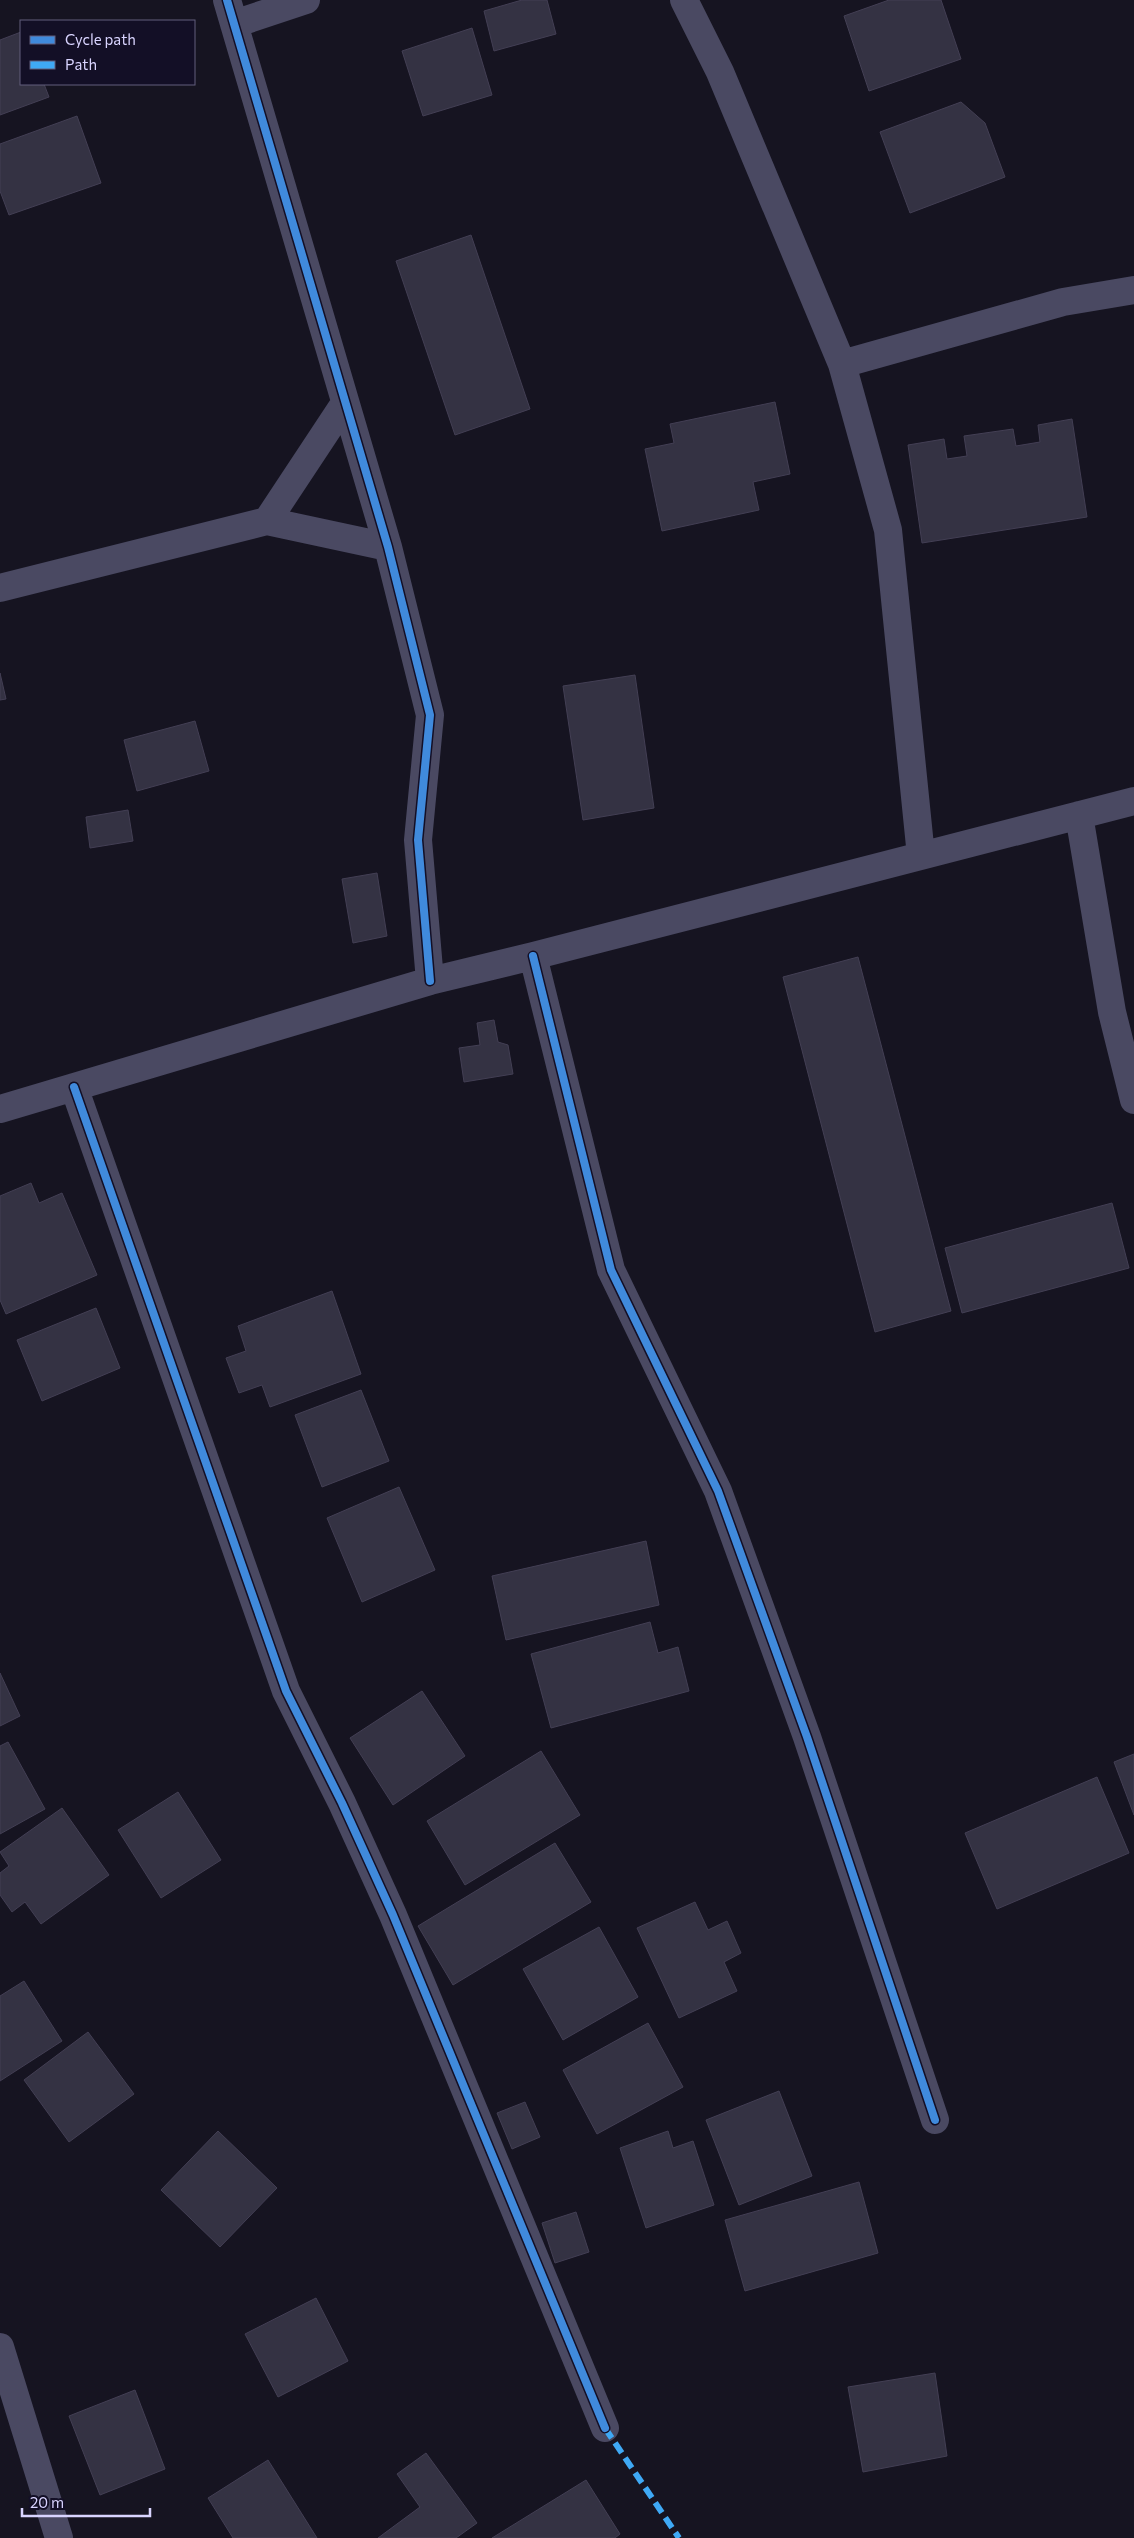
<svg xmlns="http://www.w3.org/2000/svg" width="1134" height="2538" viewBox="0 0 1134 2538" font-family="Commissioner,sans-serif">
<rect width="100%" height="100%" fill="#161421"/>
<path fill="#343243" stroke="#433f54" d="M522 0H547L556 34 494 51 484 11Z
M889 0H941L961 59 869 91 844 16Z
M472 28 492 95 423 116 402 51Z
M21 32V84H44L49 97 0 115V40Z
M961 102 985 123 1005 177 910 213 880 132Z
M77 116 101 183 9 215 0 191V144Z
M471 235 530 409 455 435 396 261Z
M775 402 790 474 753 482 759 510 662 531 645 449 674 443 670 424Z
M1072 419 1087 517 922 543 908 445 944 439 947 459 967 456 964 436 1013 429 1016 446 1040 442 1038 425Z
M0 673 6 699 0 700Z
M635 675 654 808 583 820 563 686Z
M195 721 209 771 137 791 124 740Z
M128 810 133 841 90 848 86 817Z
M377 873 387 936 353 943 342 879Z
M858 957 951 1311 875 1332 783 977Z
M494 1020 498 1042 508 1045 513 1074 464 1082 459 1048 480 1045 477 1023Z
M31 1183 39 1203 62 1193 97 1275 6 1314 0 1300V1196Z
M1112 1203 1129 1268 962 1313 945 1248Z
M332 1291 361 1374 270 1407 262 1385 239 1393 226 1358 246 1351 238 1326Z
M96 1308 120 1368 42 1401 17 1340Z
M361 1390 389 1461 322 1487 295 1415Z
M399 1487 435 1570 362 1602 327 1518Z
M646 1541 659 1605 506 1640 492 1576Z
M650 1622 658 1653 678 1647 689 1691 551 1728 531 1654Z
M0 1673 20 1716 0 1726Z
M422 1691 465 1756 393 1805 350 1738Z
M8 1742 45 1809 0 1834V1746Z
M541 1751 580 1815 465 1885 427 1821Z
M1134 1754V1815L1114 1762Z
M1097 1777 1129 1853 997 1909 965 1833Z
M178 1792 221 1860 161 1898 118 1830Z
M62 1808 109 1875 41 1924 25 1902 12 1912 0 1895V1873L9 1866 0 1852Z
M555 1843 591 1902 453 1985 418 1926Z
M695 1902 708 1930 727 1921 741 1953 724 1962 737 1991 679 2018 637 1928Z
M599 1927 638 1997 563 2040 523 1969Z
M24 1981 62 2041 0 2081V1996Z
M648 2023 683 2087 597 2134 563 2070Z
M88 2032 134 2094 69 2142 24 2080Z
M779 2091 812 2176 739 2205 706 2120Z
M525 2102 540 2137 512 2149 497 2113Z
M218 2131 277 2188 220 2247 161 2190Z
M668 2131 673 2148 693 2141 714 2205 646 2228 620 2148Z
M859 2182 878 2253 745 2291 725 2220Z
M576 2212 589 2252 555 2263 542 2223Z
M316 2298 348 2361 278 2397 245 2334Z
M935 2373 947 2456 863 2472 848 2387Z
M135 2390 165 2469 100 2495 69 2416Z
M426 2453 477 2523 456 2538H378L420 2507 397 2474Z
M268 2460 317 2538H233L208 2498Z
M586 2480 620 2534 615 2538H492Z"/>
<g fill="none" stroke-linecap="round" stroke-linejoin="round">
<path stroke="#4a4962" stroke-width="28" d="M227 0 388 547 430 715 418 840 430 981
M684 0 720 72 842 364 888 530 921 856
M234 24 306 0
M842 364 1063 302 1134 290
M267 521 345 403
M0 588 267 521 388 547
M1079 815 1112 1012 1134 1100
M533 956 611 1270 718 1491 807 1737 935 2120
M74 1087 286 1691 342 1803 393 1915 605 2428
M0 1109 430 981 533 956 1134 801
M0 2347 59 2538"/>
<path stroke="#3fa9f5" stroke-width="6" stroke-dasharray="12 6" stroke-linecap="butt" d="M605 2428 679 2538"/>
<g stroke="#130f26" stroke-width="11">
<path id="cycleway" d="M227 0 388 547 430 715 418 840 430 981
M533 956 611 1270 718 1491 807 1737 935 2120
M74 1087 286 1691 342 1803 393 1915 605 2428"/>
</g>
<use href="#cycleway" stroke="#408adc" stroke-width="8"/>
</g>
<rect x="20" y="20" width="175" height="65" fill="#130f26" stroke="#625e7d"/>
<rect x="30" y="36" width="25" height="8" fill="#408adc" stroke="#625e7d"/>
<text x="65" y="45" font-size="15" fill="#d9d4ff">Cycle path</text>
<rect x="30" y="61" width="25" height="8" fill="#3fa9f5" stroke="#625e7d"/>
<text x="65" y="70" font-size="15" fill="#d9d4ff">Path</text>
<path d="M22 2508v8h128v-8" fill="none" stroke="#d9d4ff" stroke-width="2.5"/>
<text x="30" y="2508" font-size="15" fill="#d9d4ff" stroke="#130f26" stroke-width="4" paint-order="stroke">20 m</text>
</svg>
